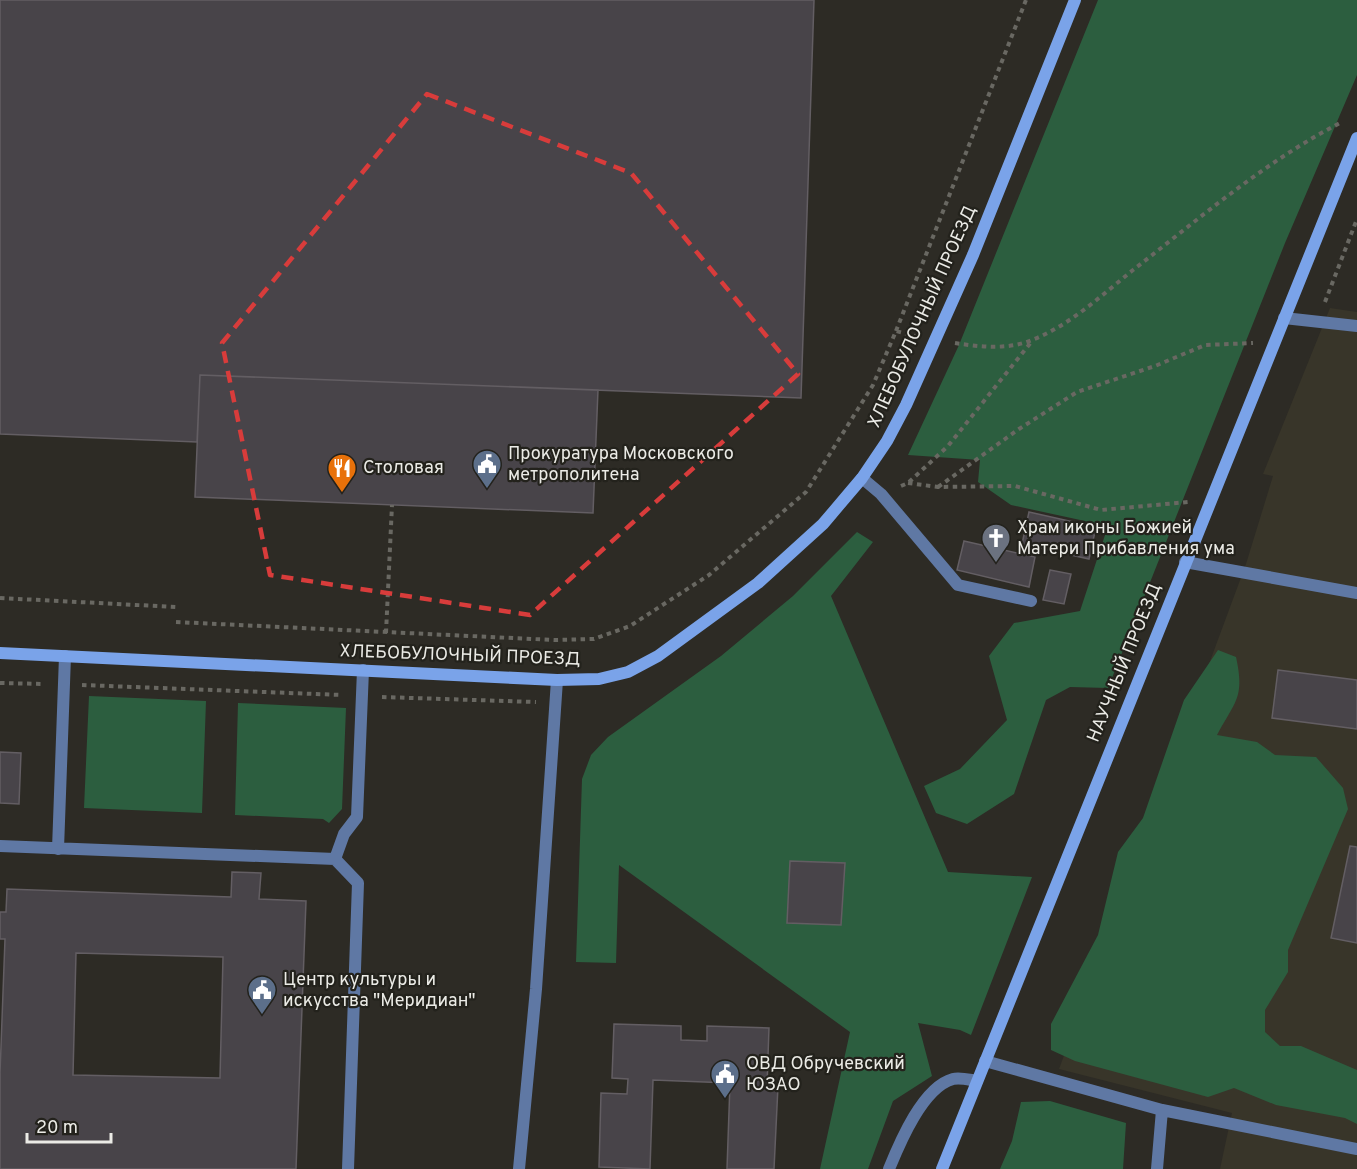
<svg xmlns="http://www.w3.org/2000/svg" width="1357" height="1169" viewBox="0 0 1357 1169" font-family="Overpass,sans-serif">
<rect width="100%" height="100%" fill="#2d2b25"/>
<path fill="#383529" d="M1330 308 1357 312V1169H1220L1232 1113 1059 1069 1246 564 1273 476 1263 474Z"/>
<path fill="#2c5e3f" d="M1098 0H1357V75L1285 243 1108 688 1070 687 1046 700 1014 794 967 824 936 813 924 786 960 769 1007 720 989 656 1014 623 1080 611 1108 526 1011 505 978 482 980 460 908 455 959 345Z
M857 532 873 542 831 596 948 872 1032 877 971 1035 960 1030 918 1023 932 1076 893 1101 868 1169H820L850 1032 619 865 616 963 576 962 582 779 591 755 608 737 721 656 793 596Z
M1218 650 1236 657C1245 698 1235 701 1217 735L1257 742 1275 755 1316 757 1343 788 1348 809 1288 950V972L1265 1010V1032L1280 1046H1301L1357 1070V1124L1345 1118 1276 1105 1234 1088 1208 1097 1075 1061 1051 1050V1024L1098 935 1118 852 1143 818 1184 700Z
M89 696 206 701 202 813 84 808Z
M238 703 346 708 342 809 329 823 323 819 235 815Z
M1050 1101 1126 1123 1123 1169H1000L1012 1141 1021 1102Z"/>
<path fill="#484449" stroke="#635e63" stroke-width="1.5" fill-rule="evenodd" d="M0 0H814L801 398 200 375 197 442 0 434Z
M200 375 598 390 593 513 195 497Z
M1029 512 1096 527 1089 559 1022 544Z
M964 541 1035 557 1029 587 957 570Z
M1050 570 1071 574 1064 604 1043 600Z
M1278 670 1357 680V729L1272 718Z
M0 752 21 753 19 804 0 803Z
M1350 846 1357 847V943L1331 938Z
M790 861 845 863 841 925 787 923Z
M232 872 261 873 259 899 306 901 296 1169H0V1073L5 939H0V912H6L7 889 231 897ZM76 953 223 957 220 1078 73 1075Z
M614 1024 681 1026V1040L707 1041V1026L769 1028 767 1085 778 1086 774 1169H727L730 1083 653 1080 650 1169 599 1167 601 1093 627 1094 628 1079 612 1078Z"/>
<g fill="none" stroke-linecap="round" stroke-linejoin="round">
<path stroke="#696862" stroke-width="4" stroke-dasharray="4.5 4.5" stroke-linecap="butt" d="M1325 302 1357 219
M896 331 1026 0
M955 343C980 347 1008 350 1032 340 1069 326 1102 295 1133 270 1200 218 1267 160 1342 122
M908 483 938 487 1015 486 1101 510 1188 502
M901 486 908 483 948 446 1032 341
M938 487 1019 429 1077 392 1155 366 1205 345 1253 343
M0 598 176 607
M176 622 554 640 594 639 630 626 709 575 806 492 873 385 896 331 915 336
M386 633 392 505
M0 683 45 684
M82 685 342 695
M382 697 536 702"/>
<path stroke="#5f78a4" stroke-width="12" d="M1284 318 1357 326
M862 478 881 494 958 585 1031 601
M1185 562 1357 593
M0 846 335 859 344 834 357 817 363 670
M58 849 65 656
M335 859 358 883 348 1169
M985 1061 1162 1110 1357 1149
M519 1169 536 989 557 680
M889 1169C900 1142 923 1087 953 1079 960 1077 970 1080 977 1081
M1157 1169 1162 1110"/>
<path stroke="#7aa3e9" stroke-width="12" d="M0 653 557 680 599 679 628 672 658 656 758 583 823 524 862 478 887 441 906 405 973 255 1075 0
M942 1169 1357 138"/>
</g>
<path fill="none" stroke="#d83c3b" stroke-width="4.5" stroke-dasharray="12 8" stroke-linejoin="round" d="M427 94 631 173 798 374 530 615 270 575 222 343Z"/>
<defs>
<g id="civic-pin" transform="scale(1.5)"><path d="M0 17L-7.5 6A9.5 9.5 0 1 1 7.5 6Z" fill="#5c6f8a" stroke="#23221c"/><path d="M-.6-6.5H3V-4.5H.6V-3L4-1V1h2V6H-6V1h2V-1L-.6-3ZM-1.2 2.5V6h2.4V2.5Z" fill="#fff"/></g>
<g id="restaurant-pin" transform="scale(1.5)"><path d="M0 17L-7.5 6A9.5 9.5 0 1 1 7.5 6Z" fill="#e8710a" stroke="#23221c"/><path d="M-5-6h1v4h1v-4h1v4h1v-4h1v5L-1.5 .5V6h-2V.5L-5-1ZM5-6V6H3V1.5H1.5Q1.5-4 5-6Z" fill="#fff"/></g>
<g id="church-pin" transform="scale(1.5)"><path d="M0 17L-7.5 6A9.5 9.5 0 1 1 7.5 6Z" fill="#6b7280" stroke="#23221c"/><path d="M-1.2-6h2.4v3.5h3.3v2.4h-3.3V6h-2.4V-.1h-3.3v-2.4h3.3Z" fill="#fff"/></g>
</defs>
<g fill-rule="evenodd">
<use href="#civic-pin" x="487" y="464"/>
<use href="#restaurant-pin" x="342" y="468"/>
<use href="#church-pin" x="996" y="538"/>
<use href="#civic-pin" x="262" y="990"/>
<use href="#civic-pin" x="725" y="1074"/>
</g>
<g text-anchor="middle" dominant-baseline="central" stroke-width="4.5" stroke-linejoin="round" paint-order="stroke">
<g font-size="18" fill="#ebebe6" stroke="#23221c">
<text transform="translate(923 317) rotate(-66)">ХЛЕБОБУЛОЧНЫЙ ПРОЕЗД</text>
<text transform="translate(460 656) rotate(2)">ХЛЕБОБУЛОЧНЫЙ ПРОЕЗД</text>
<text transform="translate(1125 663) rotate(-68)">НАУЧНЫЙ ПРОЕЗД</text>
</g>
<g font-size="18" fill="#ebebe6" stroke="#23221c" text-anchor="start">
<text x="508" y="454">Прокуратура Московского<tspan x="508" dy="21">метрополитена</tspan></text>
<text x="363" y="468">Столовая</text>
<text x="1017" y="528">Храм иконы Божией<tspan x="1017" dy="21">Матери Прибавления ума</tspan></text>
<text x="283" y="980">Центр культуры и<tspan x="283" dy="21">искусства "Меридиан"</tspan></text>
<text x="746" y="1064">ОВД Обручевский<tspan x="746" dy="21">ЮЗАО</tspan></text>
</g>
</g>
<path d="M27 1133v9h84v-9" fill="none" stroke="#ebebe6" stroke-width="3"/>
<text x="36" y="1133" font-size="18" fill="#ebebe6" stroke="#23221c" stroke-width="4.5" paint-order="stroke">20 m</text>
</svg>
